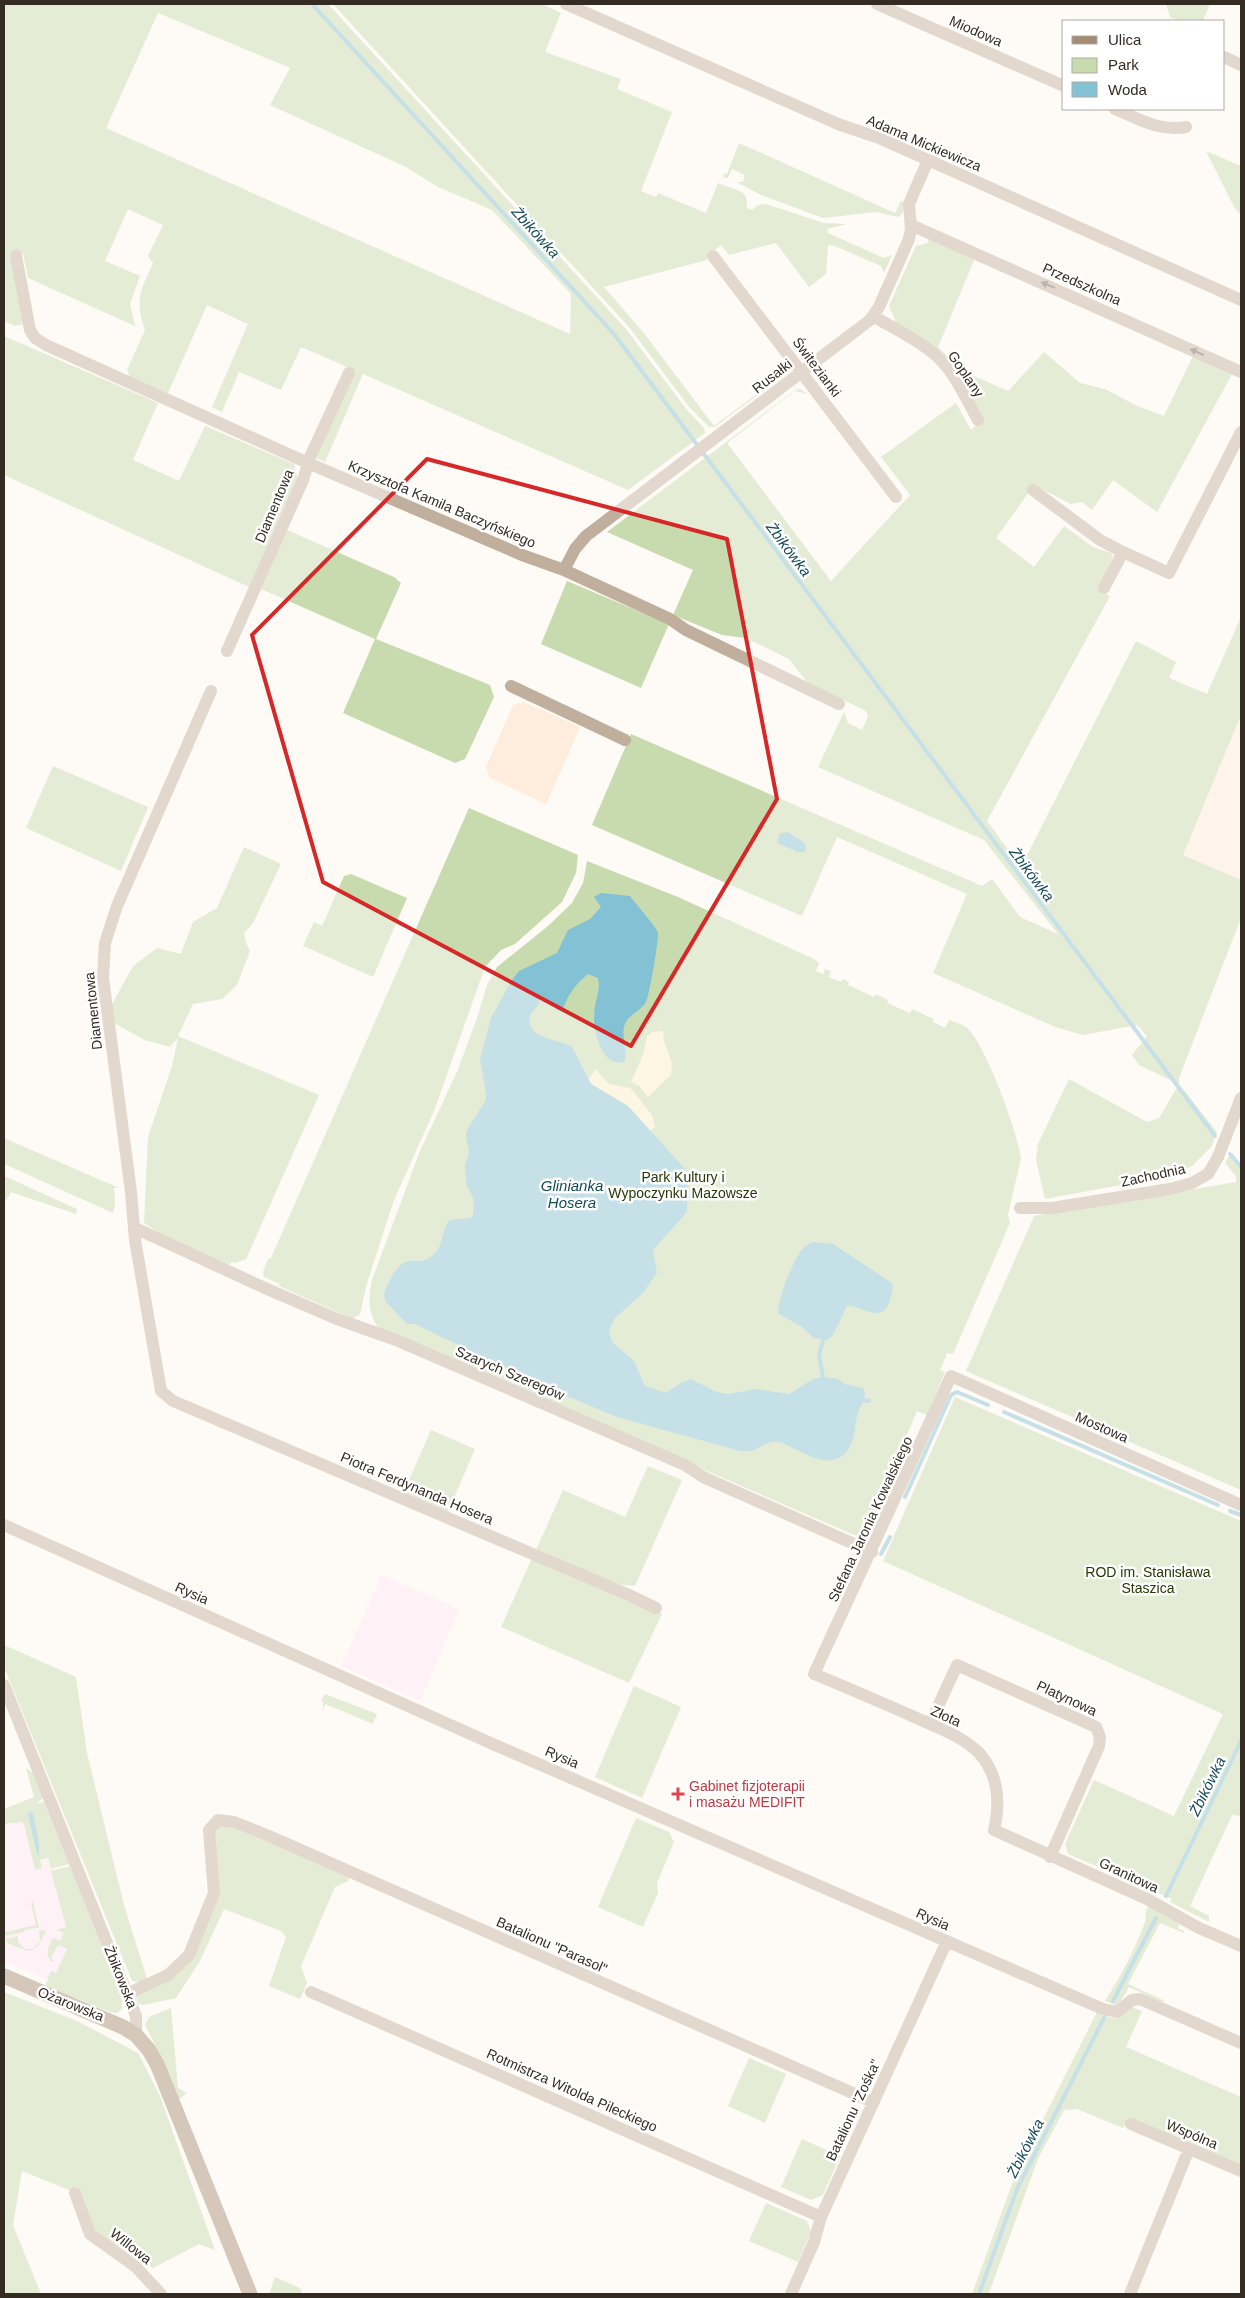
<svg xmlns="http://www.w3.org/2000/svg" width="1245" height="2298" viewBox="0 0 1245 2298" font-family="Arial,sans-serif">
<rect width="100%" height="100%" fill="#fefaf5"/>
<path fill="#fee9f9" d="M382 1575 460 1609 420 1701 341 1666Z
M34 1797 71 1942 66 1969 47 1979 4 1961V1809Z"/>
<path fill="#feeddc" d="M524 702 580 727 546 804 490 778 486 767 513 705Z
M1241 715V880L1183 855Z"/>
<path fill="#c7dbaf" fill-rule="evenodd" d="M4 4H328L626 329 687 410 704 428 705 433 628 490 363 374 325 462 316 458 353 373 343 365 301 347 281 390 239 372 222 412 212 407 248 324 207 305 168 393 130 377 127 370 145 330C134 299 141 291 153 263L148 256 163 225 128 209 105 261 140 276 130 304 135 326 28 278 23 254 13 255 25 324 15 326 4 321ZM158 13 290 68 270 105 406 167 438 187 492 210 571 294 570 334 106 128Z
M333 4H542L561 13 545 52 621 79 617 89 672 112 641 191 656 197 658 193 706 213 718 183 742 192 746 197 747 208 752 210 758 205 766 204 824 223 847 224 827 229 828 233 884 258 892 255 884 273 881 266 835 246 828 245 826 274 809 287 776 243 729 255 721 245 707 256V260L604 287 643 332 714 426 782 375 784 363 786 371 784 375 715 427H709L690 408 629 327Z
M1166 4H1210L1203 21H1179L1170 17Z
M739 143 895 213 901 201 904 203 902 214 898 217 876 212 823 218 761 195 737 182H743L745 175 732 169 728 178 723 177 724 173 727 174Z
M1206 151 1241 166V215L1234 207Z
M929 239 975 258 938 347 965 375 967 373 1008 391 1044 352 1080 383 1105 389 1137 406 1164 416 1193 356 1232 374 1157 512 1113 480 1092 510 1082 502 1071 504 1034 485 996 538 1034 567 1064 526 1093 547 1111 553 1113 556 1099 590 1110 596 987 821 1021 867 1136 641 1176 662 1169 678 1207 694 1241 617V715L1183 855 1241 880V918L1179 1078V1084L1217 1132 1212 1146 1192 1166 1164 1177 1045 1199 1036 1160 1038 1144 1069 1079 1147 1122 1159 1118 1179 1084 1139 1065 1132 1055 1147 1036 1137 1025 1083 1035 1055 1027 933 973 967 894 837 837 802 916 592 825 631 734 982 886 992 879 1020 917 1058 934 984 840 818 767 844 712 848 723 862 730 868 716 866 711 807 682 789 659 746 638 722 635 673 615 693 570 607 532 794 391 800 389 807 394 795 391 727 443 831 581 910 495 881 457 956 403 971 430 982 419 962 381 893 323 895 320 889 306 916 246 927 243Z
M4 336 158 403 133 460 179 481 205 426 294 464 298 479 249 587 4 475Z
M287 530 394 577 401 583 376 639 490 685 494 697 465 759 455 763 343 713 375 639 261 589Z
M567 581 669 624 641 688 541 644Z
M53 766 148 807 121 871 26 828Z
M469 808 578 855 576 873 562 902 515 944 501 950 485 967 434 1111 394 1200 367 1283 360 1314 353 1319 279 1286 280 1284 264 1277 263 1272 268 1259 271 1258Z
M244 847 281 864 253 923 244 933 246 943 250 951 237 985 222 999 193 1004 178 1036 319 1095 246 1259 235 1263 231 1262 230 1265 162 1235 144 1223 148 1137 172 1066 178 1038 170 1047 145 1040 114 1023 111 1006 133 966 157 948 181 954 193 922 217 908Z
M587 861 678 897 814 959 819 963 816 971 823 974 825 969 831 971 829 977 841 982 843 979 849 982 848 985 874 997 876 994 888 1000 887 1003 910 1013 912 1009 934 1019 933 1022 945 1028 949 1020C955 1022 962 1024 967 1028 986 1045 1017 1131 1021 1158L1008 1215 1010 1223 953 1354 947 1353 940 1370 945 1372 927 1415 917 1411 882 1492 892 1497 877 1528 864 1537 854 1535 378 1328C368 1311 368 1300 372 1280L420 1151 457 1072 477 1018 487 985 497 967 548 926 572 903 583 883Z
M351 874 407 898 373 977 303 946 314 922 322 926 344 876Z
M4 1138 119 1188H114L115 1203 113 1213 4 1164Z
M1229 1156 1241 1170V1490L966 1371 1034 1216 1236 1182V1176L1225 1163Z
M4 1176 77 1209 76 1214 11 1192 4 1204Z
M955 1397 1241 1521V1816L1232 1815 1190 1906 1209 1916V1922L1170 1902 1172 1899 1068 1854 1065 1844 1094 1780 1174 1816 1223 1714 883 1561Z
M431 1430 475 1449 447 1514 402 1496Z
M648 1466 682 1480 635 1586 613 1584 535 1552 563 1490 625 1517Z
M532 1558 662 1614 629 1683 501 1627Z
M4 1645 76 1677 87 1753 124 1905 147 1979 139 1982 132 1981 4 1667Z
M634 1686 681 1707 642 1798 595 1777Z
M325 1694 377 1714 373 1724 325 1704 323 1711V1702L321 1701Z
M26 1768 33 1773 43 1798 36 1804 44 1802 69 1864 51 1869 48 1858 40 1860 42 1868 35 1870 24 1824 21 1822 4 1824V1809L34 1797Z
M636 1818 669 1832 674 1842 657 1883 658 1893 643 1927 598 1907Z
M225 1825 350 1875 348 1881 335 1887 301 1966 307 1983 300 1999 269 1986 286 1937 281 1931 224 1909 200 1961 176 1998 144 2005 139 2004 136 1997 140 1993 174 1975 218 1896 214 1832 219 1827Z
M70 1866 122 1998V2009L117 2013 110 2012 45 1986 51 1971 56 1973 67 1949 58 1945 51 1958 54 1961H51C44 1953 49 1946 53 1938L61 1941 64 1933 57 1930 66 1927 51 1871Z
M33 1902 39 1928 27 1929 21 1933 4 1936V1924L6 1932 36 1925 31 1903Z
M1148 1906 1179 1924 1178 1928 1184 1931V1933L1160 1923 1128 1984 1165 2001 1162 2002 1129 1987 1118 2006 1105 2001C1120 1978 1134 1951 1144 1925 1147 1918 1144 1913 1148 1906Z
M46 1930C35 1957 32 1953 7 1943L6 1939 18 1936V1942L25 1949H34L40 1941 39 1931Z
M4 1992 77 2021 138 2053 160 2096 215 2250 199 2244 153 2268 95 2233 78 2187 69 2190 22 2171 13 2225 41 2294H4Z
M1132 2007 1142 2011 1126 2047 1241 2097V2166L1128 2119 1123 2128 1077 2109 1064 2110 1038 2159 989 2293 992 2294H972L1016 2173 1097 2012C1121 2022 1114 2020 1132 2007Z
M171 2008 178 2088 187 2093 178 2100 164 2062 145 2025 149 2017Z
M749 2058 786 2074 765 2123 728 2106Z
M802 2139 840 2156 823 2195 811 2200 781 2187Z
M766 2203 807 2221 811 2232 798 2262 749 2241Z
M275 2277 300 2288 302 2294H269Z"/>
<path fill="#fbf1cb" d="M663 1031 664 1041 672 1063 671 1075 648 1097 639 1086 631 1082 643 1054 647 1036 652 1032Z
M595 1069 609 1084 630 1088 633 1091 652 1115 655 1127 650 1131 626 1104 591 1084 588 1081Z"/>
<path fill="#83c1d5" d="M787 832 805 843 806 849 804 852H798L777 843 779 834Z
M601 893 630 896C636 904 656 927 658 933 659 939 649 997 646 1002 641 1011 629 1014 625 1024 620 1036 629 1049 624 1062 615 1064 608 1060 604 1053 594 1037 592 1019 596 1001 598 993 600 986 598 978L588 974C576 984 568 994 563 1009L559 1011C551 1007 548 997 540 996 539 999 539 1005 537 1007 534 1011 531 1012 530 1017 526 1040 560 1039 572 1047L591 1084 629 1107 685 1169 688 1177 687 1212 653 1250 657 1273 642 1294 615 1318 609 1331 612 1342 634 1361 645 1386 666 1393 682 1382 691 1379 717 1392 728 1394 756 1389 789 1394 813 1379 824 1377 838 1379 845 1384 863 1388C869 1397 859 1407 857 1416 855 1424 855 1432 853 1439 843 1470 818 1461 797 1450 789 1447 785 1442 776 1442 762 1441 757 1454 740 1451L617 1417 538 1384 415 1324H407L386 1302 384 1296C384 1290 388 1284 391 1278 408 1248 417 1270 433 1255 444 1246 441 1232 449 1220L471 1218 473 1215 474 1199 467 1187 466 1180 465 1165 469 1152 466 1135 468 1128 486 1100V1093L480 1059 491 1018 512 980 519 971 557 953 568 930 590 919 601 907 594 897Z
M813 1242 833 1244 892 1283C894 1290 891 1296 889 1303 882 1324 861 1305 847 1306L833 1335 827 1340 814 1338 802 1327 779 1314C774 1306 795 1256 803 1248 806 1245 809 1244 813 1242Z
M30 1812 33 1813 39 1843V1855L37 1854 28 1814Z"/>
<g fill="none" stroke-linecap="round" stroke-linejoin="round">
<path stroke="#83c1d5" stroke-width="4" d="M312 4 614 334 1215 1136
M1230 1154 1241 1167
M823 1340 819 1355 823 1377
M864 1400 869 1401
M1004 1412 1218 1505
M905 1497 951 1395 957 1392 988 1405
M1230 1511 1241 1515
M881 1554 890 1537
M1166 1896 1241 1741
M1113 2001 1156 1918
M979 2294 1017 2189 1104 2018"/>
<path stroke="#c1af9e" stroke-width="12" d="M566 4 838 124 879 138 1241 300
M877 4 1064 86
M1224 57 1241 65
M1115 109C1139 119 1160 132 1186 127
M911 225 1241 372
M16 256 30 330 35 338 46 345 308 463 522 555 564 570 670 619 686 630 839 704
M713 256 896 497
M873 316C893 328 915 338 933 353 954 370 965 397 978 420
M1033 490 1100 540 1123 552 1104 588
M1123 552 1169 573 1241 432
M564 570 575 549 586 536 870 320 879 307 909 239 911 229 909 204 928 160
M227 651 303 480 310 457 349 373
M511 686 625 740
M211 691 117 906 105 943 103 978 131 1192 135 1240 161 1391 173 1401 629 1595 656 1608
M1020 1208H1052L1170 1189 1192 1183 1208 1174 1218 1157 1241 1098
M135 1228 267 1289 337 1319 396 1340 685 1465 703 1477 872 1552
M1241 1505 951 1376 814 1674C846 1687 878 1701 910 1715 933 1726 962 1735 980 1754 999 1776 1000 1804 994 1830L1147 1899 1199 1928 1241 1946
M4 1525 495 1745 1103 2009 1117 2012 1132 2000 1140 1999 1241 2043
M4 1685 136 2016V2035
M930 1724 957 1665 1096 1727 1100 1737 1099 1746 1050 1857
M311 1992 821 2217
M127 1994 168 1975 189 1955 214 1893 209 1830 218 1820 234 1822 269 1836 873 2102
M1131 2124 1241 2171
M75 2193 90 2234 135 2266 161 2294
M791 2294 814 2242 821 2217 947 1941
M1130 2294 1189 2149"/>
<path stroke="#a48b71" stroke-width="15" d="M4 1976 123 2027 136 2035 149 2050 157 2064 250 2294"/>
</g>
<defs><path id="oneway-solid" d="M-6-.8H1V-3.2L6.5 0L1 3.2V.8H-6Z" transform="scale(1.25)"/></defs>
<g fill="#6c6054">
<use href="#oneway-solid" transform="translate(1048 285) rotate(-157)"/>
<use href="#oneway-solid" transform="translate(1197 352) rotate(-156)"/>
</g>
<path d="M0 0H1245V2298H0ZM427 459 727 539 777 799 631 1046 323 882 252 635Z" fill="#fefaf5" fill-opacity=".55" fill-rule="evenodd"/>
<path fill="none" stroke="#d62828" stroke-width="4" stroke-linejoin="round" d="M427 459 727 539 777 799 631 1046 323 882 252 635Z"/>
<path fill="#e0444e" stroke="#fff" stroke-width="2" d="M675.5 1786.5h5v5h5v5h-5v5h-5v-5h-5v-5h5z"/>
<g text-anchor="middle" dominant-baseline="central" stroke-width="5" stroke-linejoin="round" paint-order="stroke">
<g font-size="14" fill="#342c23" stroke="#fff">
<text transform="translate(976 31) rotate(24)">Miodowa</text>
<text transform="translate(924 143) rotate(23)">Adama Mickiewicza</text>
<text transform="translate(1082 284) rotate(24)">Przedszkolna</text>
<text transform="translate(817 367) rotate(53)">Świtezianki</text>
<text transform="translate(966 374) rotate(56)">Goplany</text>
<text transform="translate(772 376) rotate(-38)">Rusałki</text>
<text transform="translate(442 504) rotate(23)">Krzysztofa Kamila Baczyńskiego</text>
<text transform="translate(274 506) rotate(-67)">Diamentowa</text>
<text transform="translate(93 1011) rotate(-96)">Diamentowa</text>
<text transform="translate(1153 1175) rotate(-12)">Zachodnia</text>
<text transform="translate(510 1373) rotate(23)">Szarych Szeregów</text>
<text transform="translate(1102 1427) rotate(24)">Mostowa</text>
<text transform="translate(417 1488) rotate(23)">Piotra Ferdynanda Hosera</text>
<text transform="translate(870 1519) rotate(-65)">Stefana Jaronia Kowalskiego</text>
<text transform="translate(192 1593) rotate(24)">Rysia</text>
<text transform="translate(1067 1698) rotate(25)">Platynowa</text>
<text transform="translate(946 1716) rotate(25)">Złota</text>
<text transform="translate(562 1757) rotate(23)">Rysia</text>
<text transform="translate(1129 1875) rotate(25)">Granitowa</text>
<text transform="translate(933 1919) rotate(24)">Rysia</text>
<text transform="translate(552 1945) rotate(24)">Batalionu "Parasol"</text>
<text transform="translate(121 1977) rotate(68)">Żbikowska</text>
<text transform="translate(71 2004) rotate(22)">Ożarowska</text>
<text transform="translate(572 2090) rotate(24)">Rotmistrza Witolda Pileckiego</text>
<text transform="translate(853 2110) rotate(-65)">Batalionu "Zośka"</text>
<text transform="translate(1192 2134) rotate(23)">Wspólna</text>
<text transform="translate(131 2246) rotate(38)">Willowa</text>
</g>
<g font-size="14" fill="#273a04" stroke="#fff">
<text x="683" y="1177">Park Kultury i<tspan x="683" dy="16">Wypoczynku Mazowsze</tspan></text>
<text x="1148" y="1572">ROD im. Stanisława<tspan x="1148" dy="16">Staszica</tspan></text>
</g>
<g font-size="14" fill="#be3a42" stroke="#fff" text-anchor="start">
<text x="689" y="1786">Gabinet fizjoterapii<tspan x="689" dy="16">i masażu MEDIFIT</tspan></text>
</g>
<g font-size="15" font-style="italic" fill="#154b59" stroke="#fff">
<text transform="translate(536 232) rotate(48)">Żbikówka</text>
<text transform="translate(789 549) rotate(53)">Żbikówka</text>
<text transform="translate(1032 874) rotate(53)">Żbikówka</text>
<text x="572" y="1185">Glinianka<tspan x="572" dy="17">Hosera</tspan></text>
<text transform="translate(1207 1786) rotate(-64)">Żbikówka</text>
<text transform="translate(1025 2148) rotate(-63)">Żbikówka</text>
</g>
</g>
<rect width="1245" height="2298" fill="none" stroke="#342c23" stroke-width="10"/>
<rect x="1062" y="20" width="162" height="90" fill="#ffffff" stroke="#aeaba7"/>
<rect x="1072" y="36" width="25" height="8" fill="#a48b71" stroke="#aeaba7"/>
<text x="1108" y="45" font-size="15" fill="#342c23">Ulica</text>
<rect x="1072" y="58" width="25" height="15" fill="#c7dbaf" stroke="#aeaba7"/>
<text x="1108" y="70" font-size="15" fill="#342c23">Park</text>
<rect x="1072" y="82" width="25" height="15" fill="#83c1d5" stroke="#aeaba7"/>
<text x="1108" y="95" font-size="15" fill="#342c23">Woda</text>
</svg>
